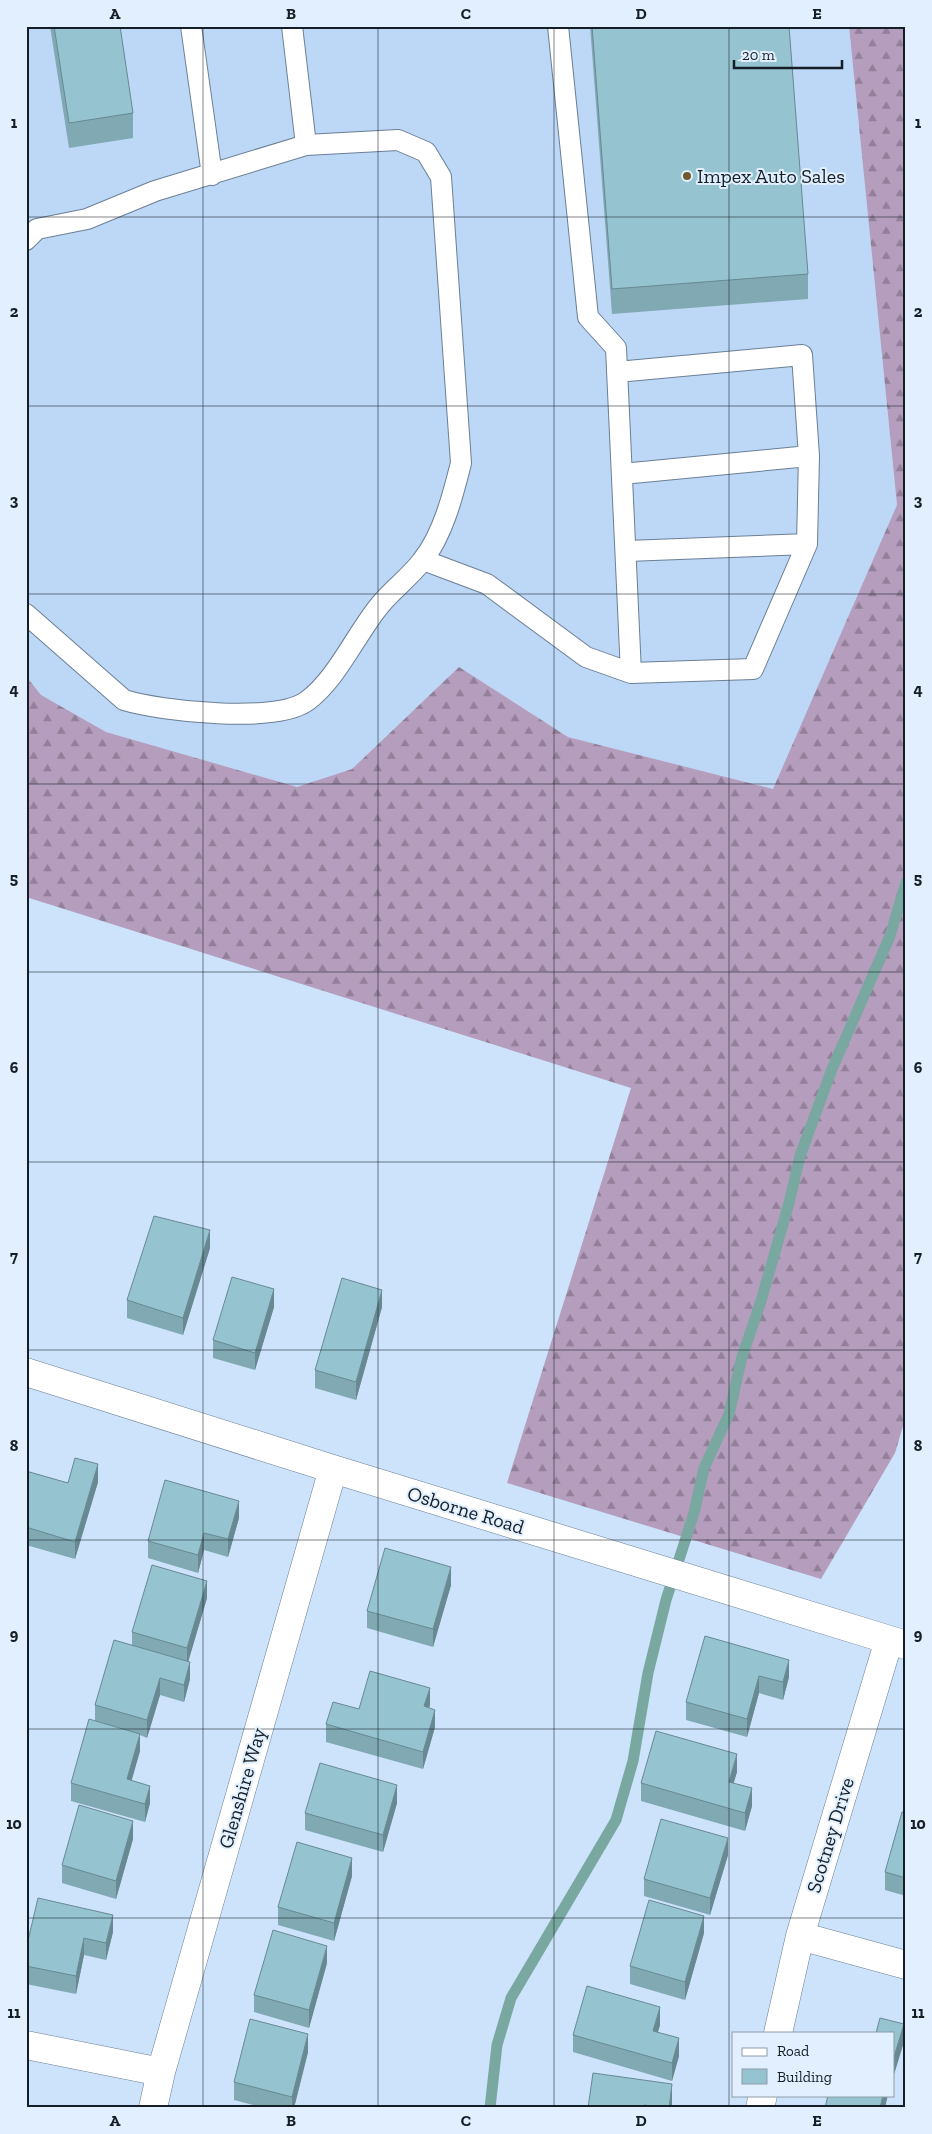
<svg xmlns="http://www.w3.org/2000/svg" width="932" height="2134" viewBox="0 0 932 2134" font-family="'Zilla Slab',serif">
<defs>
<pattern id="forest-firs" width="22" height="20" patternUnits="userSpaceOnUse" patternTransform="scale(1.25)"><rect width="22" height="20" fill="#b59dbd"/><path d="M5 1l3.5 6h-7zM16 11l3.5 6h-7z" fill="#927f99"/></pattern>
</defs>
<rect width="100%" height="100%" fill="#cce3fb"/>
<path fill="#bcd8f6" d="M26 26H849L897 506 773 789 568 737 459 667 352 769 297 787 106 732 41 695 26 676Z"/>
<path fill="url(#forest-firs)" d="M849 26H906V1416L895 1453 821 1579 507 1483 631 1088 26 897V676L41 695 106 732 297 787 352 769 459 667 568 737 773 789 897 505Z"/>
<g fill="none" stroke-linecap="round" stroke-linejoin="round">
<path stroke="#79a8a0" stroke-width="11" d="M490 2108 497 2045 511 1998 616 1820 633 1761 648 1673 666 1600 694 1513 704 1468 729 1414 742 1357 761 1301 789 1203 800 1156 832 1069 890 936 906 882"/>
<g stroke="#6b7f95" stroke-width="22">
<path id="lane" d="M191 26 212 175
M292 26 306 145
M26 240 37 229 87 219 155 191 306 145 398 140 426 152 441 177 461 463C453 495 443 535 422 561 410 577 393 589 380 605 356 634 337 679 307 701 276 724 160 711 124 700L26 614
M617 372 802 355 809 456
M622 474 809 456 807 544 627 551
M423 560 487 584 586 657 631 673 616 348 588 317 558 26
M631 673 753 669 807 544"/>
</g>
<g stroke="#6b7f95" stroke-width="29">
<path id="street" d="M26 1372 333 1469 906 1645
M800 1936 906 1965
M778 2033 800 1936 889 1640
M26 2045 161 2072
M153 2108 161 2072 333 1469
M760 2108 763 2095"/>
</g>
<use href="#lane" stroke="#fff" stroke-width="20"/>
<use href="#street" stroke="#fff" stroke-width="28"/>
</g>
<path fill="#80a9b3" d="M50 26H120L133 113V138L69 148Z
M590 26H789L808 274V299L612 314Z
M210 1248 183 1335 127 1318V1300Z
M274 1307 255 1370 213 1358V1340Z
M382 1307 356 1400 315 1388V1370Z
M26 1471 68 1483 98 1482 75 1559 26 1545Z
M239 1518 228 1557 204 1550 198 1573 148 1558V1541Z
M451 1585 433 1647 367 1628V1611Z
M207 1598 188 1661 190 1679 184 1702 160 1695 147 1738 140 1735V1751L131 1780 150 1803 145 1822 71 1801V1783L95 1721V1705L132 1645V1632Z
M705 1636 789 1677 783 1700 759 1693 747 1737 686 1720V1702Z
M430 1705 429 1708 435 1727 423 1769 326 1742V1724L359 1709Z
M737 1772 733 1783 752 1806 745 1831 641 1801V1783Z
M397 1803 383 1852 305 1830V1813Z
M906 1813V1896L885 1890V1872Z
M133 1839 116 1899 62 1883V1865Z
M728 1855 710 1915 644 1896V1879Z
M352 1876 334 1941 278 1925V1907Z
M113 1932 106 1960 84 1955 76 1994 26 1984V1949Z
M704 1933 685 2000 630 1984V1966Z
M327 1963 309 2028 254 2012V1995Z
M660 2025 658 2032 679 2056 672 2081 573 2052V2035Z
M308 2052 294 2108H265L234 2100V2082Z
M672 2101V2108H588Z"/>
<path fill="#688992" d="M210 1230V1248L183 1335V1318Z
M274 1289V1307L255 1370V1353Z
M382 1290V1307L356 1400V1382Z
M98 1464V1482L75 1559V1542Z
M239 1501V1518L228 1557V1539Z
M204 1533V1550L198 1573V1555Z
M451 1567V1585L433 1647V1629Z
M207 1581V1598L187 1666V1648Z
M789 1660V1677L783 1700V1682Z
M190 1662V1679L184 1702V1685Z
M759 1676V1693L747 1737V1719Z
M160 1678V1695L147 1738V1720Z
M430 1688V1705L424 1724V1706Z
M435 1710V1727L423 1769V1752Z
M140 1734V1751L127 1797V1779Z
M737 1754V1772L729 1799V1782Z
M397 1785V1803L383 1852V1835Z
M150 1786V1803L145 1822V1804Z
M752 1788V1806L745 1831V1813Z
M133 1821V1839L116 1899V1881Z
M728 1838V1855L710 1915V1898Z
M352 1858V1876L334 1941V1923Z
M113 1915V1932L106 1960V1943Z
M704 1916V1933L685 2000V1982Z
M84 1938V1955L76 1994V1976Z
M327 1946V1963L309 2028V2010Z
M660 2007V2025L653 2048V2031Z
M904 2024V2042L893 2078V2060Z
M308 2034V2052L294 2108H292V2097Z
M679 2038V2056L672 2081V2063Z
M672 2084V2108H669Z
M883 2095H888L885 2108H880Z"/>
<path fill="#95c4d0" stroke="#688992" d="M54 26H120L133 113 69 123Z
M592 26H789L808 274 612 289Z
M154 1216 210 1230 183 1318 127 1300Z
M232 1277 274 1289 255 1353 213 1340Z
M342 1278 382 1290 356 1382 315 1370Z
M75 1458 98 1464 75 1542 26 1527V1471L68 1483Z
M165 1480 239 1501 228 1539 204 1533 198 1555 148 1541Z
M385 1548 451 1567 433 1629 367 1611Z
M152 1565 207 1581 187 1648 132 1632Z
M705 1636 789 1660 783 1682 759 1676 747 1719 686 1702Z
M114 1640 190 1662 184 1685 160 1678 147 1720 95 1705Z
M370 1671 430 1688 424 1706 435 1710 423 1752 326 1724 333 1702 359 1709Z
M89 1719 140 1734 127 1779 150 1786 145 1804 71 1783Z
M656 1731 737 1754 729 1782 752 1788 745 1813 641 1783Z
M320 1763 397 1785 383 1835 305 1813Z
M79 1805 133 1821 116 1881 62 1865Z
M902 1812 906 1813V1878L885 1872Z
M661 1819 728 1838 710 1898 644 1879Z
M297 1842 352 1858 334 1923 278 1907Z
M38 1898 113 1915 106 1943 84 1938 76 1976 26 1966V1949Z
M649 1900 704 1916 685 1982 630 1966Z
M273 1930 327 1946 309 2010 254 1995Z
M587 1986 660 2007 653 2031 679 2038 672 2063 573 2035Z
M880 2018 904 2024 893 2060V2033H876Z
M250 2019 308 2034 292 2097 234 2082Z
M593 2073 672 2084 669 2108 644 2105 643 2108H588Z
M828 2095H883L880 2108H825Z"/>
<path fill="none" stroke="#151e26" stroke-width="1" stroke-opacity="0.55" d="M203 26V2108M378 26V2108M554 26V2108M729 26V2108M26 217H906M26 406H906M26 594H906M26 784H906M26 972H906M26 1162H906M26 1350H906M26 1540H906M26 1729H906M26 1918H906"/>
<circle fill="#72592a" stroke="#e1effe" stroke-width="2" cx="687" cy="176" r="5"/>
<g text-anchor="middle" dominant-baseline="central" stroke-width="4" stroke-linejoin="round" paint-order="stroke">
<g font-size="20" fill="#151e26" stroke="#e1effe" text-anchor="start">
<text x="697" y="176">Impex Auto Sales</text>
</g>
<g font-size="20" fill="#151e26" stroke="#e1effe">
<text transform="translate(466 1510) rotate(17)">Osborne Road</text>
<text transform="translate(242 1788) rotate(-74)">Glenshire Way</text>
<text transform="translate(830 1835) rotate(-73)">Scotney Drive</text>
</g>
</g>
<rect width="932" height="2134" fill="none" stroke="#e1effe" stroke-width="55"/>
<rect x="732" y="2032" width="162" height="65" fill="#e1effe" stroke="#8f9ba8"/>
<rect x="742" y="2048" width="25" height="8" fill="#ffffff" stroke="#8f9ba8"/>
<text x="777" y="2056" font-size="15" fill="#151e26">Road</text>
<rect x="742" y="2069" width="25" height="15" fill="#95c4d0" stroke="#8f9ba8"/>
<text x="777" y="2082" font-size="15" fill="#151e26">Building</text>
<path d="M734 60v8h108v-8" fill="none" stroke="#151e26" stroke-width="2.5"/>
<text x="742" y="60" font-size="15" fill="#151e26" stroke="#e1effe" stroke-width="4" paint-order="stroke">20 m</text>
<rect x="28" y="28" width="876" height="2078" fill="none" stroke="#151e26" stroke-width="2"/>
<g font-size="16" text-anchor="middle" font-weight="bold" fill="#151e26">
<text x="115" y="19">A</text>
<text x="291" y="19">B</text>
<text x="466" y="19">C</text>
<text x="641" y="19">D</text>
<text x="817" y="19">E</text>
<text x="14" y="128">1</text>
<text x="918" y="128">1</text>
<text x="14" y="317">2</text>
<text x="918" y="317">2</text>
<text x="14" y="506">3</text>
<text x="918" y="506">3</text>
<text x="14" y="695">4</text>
<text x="918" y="695">4</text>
<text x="14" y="884">5</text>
<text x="918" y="884">5</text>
<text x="14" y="1073">6</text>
<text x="918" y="1073">6</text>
<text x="14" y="1262">7</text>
<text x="918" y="1262">7</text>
<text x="14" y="1451">8</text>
<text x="918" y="1451">8</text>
<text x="14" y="1640">9</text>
<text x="918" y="1640">9</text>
<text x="14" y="1829">10</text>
<text x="918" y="1829">10</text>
<text x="14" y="2018">11</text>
<text x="918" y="2018">11</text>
<text x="115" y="2126">A</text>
<text x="291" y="2126">B</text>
<text x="466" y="2126">C</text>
<text x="641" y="2126">D</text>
<text x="817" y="2126">E</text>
</g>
</svg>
